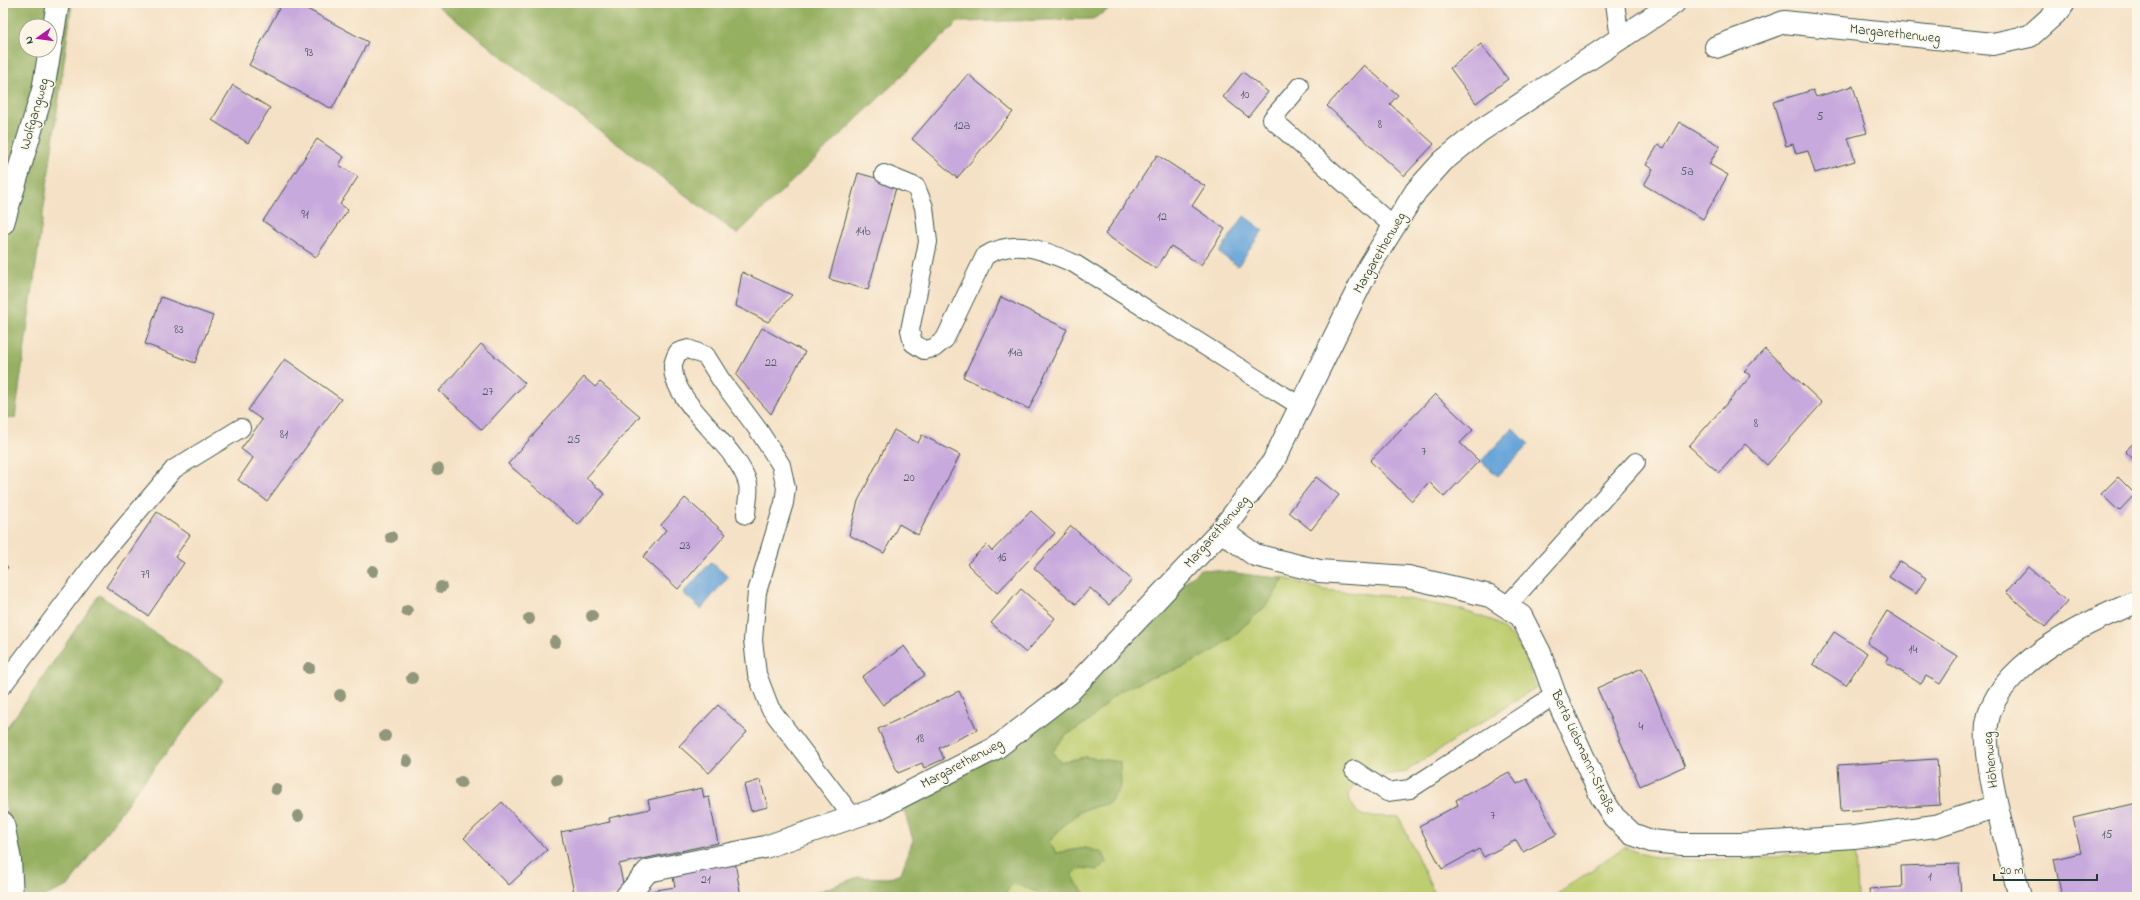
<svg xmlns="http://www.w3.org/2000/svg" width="2140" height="900" viewBox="0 0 2140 900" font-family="'Indie Flower',sans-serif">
<rect width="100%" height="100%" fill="#fcf5e5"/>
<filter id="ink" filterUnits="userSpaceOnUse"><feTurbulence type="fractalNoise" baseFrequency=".025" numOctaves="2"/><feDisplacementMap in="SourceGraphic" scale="8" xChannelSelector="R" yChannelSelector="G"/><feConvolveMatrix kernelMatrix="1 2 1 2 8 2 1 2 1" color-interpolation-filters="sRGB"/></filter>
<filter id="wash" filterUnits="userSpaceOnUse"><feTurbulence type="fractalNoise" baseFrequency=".012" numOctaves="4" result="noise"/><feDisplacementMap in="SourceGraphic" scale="16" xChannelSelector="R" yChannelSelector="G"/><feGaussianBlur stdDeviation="0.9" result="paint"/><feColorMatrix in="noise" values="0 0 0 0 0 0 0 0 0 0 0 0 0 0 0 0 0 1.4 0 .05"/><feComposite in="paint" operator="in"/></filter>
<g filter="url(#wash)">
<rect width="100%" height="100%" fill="#f5e1c5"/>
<path fill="#becd6f" stroke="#6e8552" d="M1284 578 1324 590 1398 597 1459 609 1494 621 1513 638 1524 655 1536 687 1405 772 1366 778 1357 781 1353 786 1349 795 1350 802 1358 813 1364 816 1399 817 1436 897H1089L1077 884 1072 874 1081 868 1086 848 1056 853 1049 842C1061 827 1073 814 1091 807L1086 757 1060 762 1052 752 1065 736 1090 720 1118 692 1150 678 1183 667 1213 651 1231 638 1269 603Z
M1624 847 1648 856 1682 860 1742 859 1855 852 1857 897H1553Z
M1012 883 1037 892 1042 897H1004Z"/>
<path fill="#96b062" stroke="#5a764b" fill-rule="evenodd" d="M3 3H72L15 418 3 419ZM26 26H50V50H26Z
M434 3H1119L1093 19 958 22 737 234 510 63Z
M1200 569C1228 571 1256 577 1284 578L1269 603 1231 638 1213 651 1183 667 1150 678 1118 692 1090 720 1065 736 1052 752 1060 762 1086 757 1120 762 1121 786 1109 803 1080 811 1062 827 1049 842 1056 853 1086 848 1103 853 1107 862 1099 870 1081 868 1072 874 1077 884 1089 897H1042L1037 892 1012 883 1004 897H804L858 877 887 878 901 873 913 840 900 797 996 748Z
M99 595 224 680 132 796 68 886 43 897H27L3 794V732L31 695Z"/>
<path fill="#67a5d9" stroke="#437186" d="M1244 216 1263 230 1238 266 1219 253Z
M1513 428 1529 444 1498 476 1481 461Z
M711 562 728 577 701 609 683 593Z"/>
<g id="blocks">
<path fill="#c7a9dd" d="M282 3H296L368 42 332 109 249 65Z
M1481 44 1508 79 1476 103 1450 68Z
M1364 65 1398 95 1390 104 1434 144 1404 176 1327 106Z
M1243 72 1268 92 1248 117 1223 97Z
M968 74 1013 112 957 178 912 139Z
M233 85 270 108 248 143 212 120Z
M1853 86 1867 133 1848 138 1855 161 1815 173 1808 151 1796 154 1793 144 1786 146 1773 102 1813 90 1816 97Z
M1679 122 1720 146 1709 164 1728 175 1703 219 1644 185 1653 169 1646 165 1658 145 1664 148Z
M317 139 344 157 339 165 358 177 340 204 348 210 316 257 263 221Z
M1157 155 1205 186 1192 206 1225 229 1201 265 1171 246 1156 269 1105 234Z
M858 173 897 184 868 290 829 279Z
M742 272 792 295 768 322 736 306Z
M161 297 213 316 195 363 145 344Z
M1001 297 1067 329 1029 409 963 377Z
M762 328 805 352 771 414 736 375Z
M481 344 525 383 482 430 439 391Z
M1765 349 1822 403 1767 465 1745 444 1719 473 1689 446 1751 376 1744 371Z
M285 359 341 399 267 501 238 480 253 458 241 449 262 420 248 410Z
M584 377 595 387 600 382 640 416 586 478 605 494 578 525 508 464Z
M1435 394 1473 430 1460 443 1479 461 1444 497 1429 482 1412 501 1370 461Z
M894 430 918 443 922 435 960 455 918 535 899 524 884 553 849 535 858 501Z
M2137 440V463L2125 451Z
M1316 477 1339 495 1311 530 1289 512Z
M2118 477 2135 494 2119 511 2101 494Z
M685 498 726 534 678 589 643 557 666 530 661 525Z
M1031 511 1055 533 997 593 967 564 986 545 992 551Z
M157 512 190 535 175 557 184 563 148 616 106 587Z
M1071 526 1132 580 1109 605 1090 588 1076 604 1034 568Z
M1899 561 1926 578 1916 594 1889 577Z
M3 564 8 567 3 574Z
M2028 567 2067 602 2045 627 2006 592Z
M1021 589 1055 618 1026 653 991 623Z
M1887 611 1958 656 1940 684 1926 676 1921 684 1886 662 1889 657 1867 643Z
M1834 632 1867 653 1846 685 1813 664Z
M904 646 925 675 883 705 862 677Z
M1642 668 1685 766 1640 786 1597 688Z
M959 691 977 730 939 748 944 759 924 768 922 763 898 773 878 729Z
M718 705 747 732 709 773 679 746Z
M1937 759 1940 805 1841 811 1838 765Z
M1509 772 1517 784 1527 779 1557 834 1523 852 1516 840 1484 857 1479 849 1442 869 1419 826 1458 805 1456 800Z
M760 780 768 807 751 811 744 785Z
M702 788 704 798 709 797 718 843 619 864 625 893 608 897H575L561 832 610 822 609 818 650 809 648 800Z
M502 802 547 850 509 885 464 838Z
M2137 803V897H2062L2054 859 2081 853 2073 818Z
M735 862 741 897H633L632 894 675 887 672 872Z
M1959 864 1961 897H1870L1869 889 1902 887 1901 866Z"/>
</g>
</g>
<g filter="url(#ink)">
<use href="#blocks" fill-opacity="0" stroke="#3f564a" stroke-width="1"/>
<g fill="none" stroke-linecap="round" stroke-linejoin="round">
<g stroke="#3f564a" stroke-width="20">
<path id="lane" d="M1615 3 1620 39
M1300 86 1272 119 1394 227
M884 174 916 187 924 207 928 242 910 330 913 343 924 350 934 348 945 339 985 256C1015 237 1046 251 1075 264L1300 406
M746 515C746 506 750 493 748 484 738 445 671 403 673 366 673 362 676 356 678 352L688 349 706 356 721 380 759 431 781 465 786 488 784 503 757 592 753 640 757 674 770 708 852 816
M1506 607 1636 462
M3 685 96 561 174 469 241 428
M1354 770 1387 792 1410 789 1555 695"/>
</g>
<g stroke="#3f564a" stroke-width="24">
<path id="street" d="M1716 47 1784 22 1993 44 2030 36 2060 9 2064 3
M3 223 43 90 58 3
M1221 531 1255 555 1319 571 1408 577 1490 596 1521 616 1540 653 1555 695 1602 798 1614 817 1632 834 1651 841 1682 844H1741L1854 837 1935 826 1997 806
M3 823 10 860 12 897
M626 897 648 871 765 847 877 809 996 748 1070 691 1221 531 1273 462 1370 265 1416 191 1443 161 1480 131 1674 3
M2020 897C2010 857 1998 817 1991 776 1989 759 1985 741 1987 724 1995 665 2088 621 2137 602"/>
</g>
<use href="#lane" stroke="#fff" stroke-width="18"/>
<use href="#street" stroke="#fff" stroke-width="22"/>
</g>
<g fill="#91977c">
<circle cx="438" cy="469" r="6"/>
<circle cx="391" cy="537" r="6"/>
<circle cx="373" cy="571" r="6"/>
<circle cx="441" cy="587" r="6"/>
<circle cx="407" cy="611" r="6"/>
<circle cx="592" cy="616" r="6"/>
<circle cx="529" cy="619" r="6"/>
<circle cx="555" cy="642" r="6"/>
<circle cx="309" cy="668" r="6"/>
<circle cx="412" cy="678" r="6"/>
<circle cx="340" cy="695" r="6"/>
<circle cx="385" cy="736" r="6"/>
<circle cx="407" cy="761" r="6"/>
<circle cx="557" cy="780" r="6"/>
<circle cx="461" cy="782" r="6"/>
<circle cx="276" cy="789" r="6"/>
<circle cx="298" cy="816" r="6"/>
</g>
</g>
<g text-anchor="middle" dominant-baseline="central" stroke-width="3" stroke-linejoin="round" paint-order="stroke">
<g font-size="12" fill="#49585e">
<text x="309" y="53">93</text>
<text x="1245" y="95">10</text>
<text x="1820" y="117">5</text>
<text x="1380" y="125">8</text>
<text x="962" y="126">12a</text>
<text x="1687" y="172">5a</text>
<text x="305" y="215">91</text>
<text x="1162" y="217">12</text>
<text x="863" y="232">14b</text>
<text x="179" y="330">83</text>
<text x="1015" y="353">14a</text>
<text x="771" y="363">22</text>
<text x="488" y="392">27</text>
<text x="1756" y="424">8</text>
<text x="284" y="435">81</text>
<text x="574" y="440">25</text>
<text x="1424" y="452">7</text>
<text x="909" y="478">20</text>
<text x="685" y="546">23</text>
<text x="1002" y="558">16</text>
<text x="145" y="575">79</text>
<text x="1913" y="650">14</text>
<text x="1641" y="727">4</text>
<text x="920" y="739">18</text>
<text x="1493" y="816">7</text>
<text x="2107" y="835">15</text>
<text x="1930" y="877">1</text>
<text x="706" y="880">21</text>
</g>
<g font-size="14" fill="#1f3d34" stroke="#fcf5e5">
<text transform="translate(1895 34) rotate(6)">Margarethenweg</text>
<text transform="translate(35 114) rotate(-74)">Wolfgangweg</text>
<text transform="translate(1380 253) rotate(-60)">Margarethenweg</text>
<text transform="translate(1217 532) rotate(-49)">Margarethenweg</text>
<text transform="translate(1583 752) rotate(65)">Berta Liebmann-Straße</text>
<text transform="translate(1991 760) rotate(-96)">Höhenweg</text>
<text transform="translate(962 764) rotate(-28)">Margarethenweg</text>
</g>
</g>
<rect width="2140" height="900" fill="none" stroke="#fcf5e5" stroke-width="16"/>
<g transform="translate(38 38) rotate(256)"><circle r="19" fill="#fcf5e5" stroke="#a4ab9e"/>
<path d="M0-3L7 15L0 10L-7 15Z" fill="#b5179e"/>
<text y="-6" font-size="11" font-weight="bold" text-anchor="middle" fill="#1f3d34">N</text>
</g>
<path d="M1994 874v6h103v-6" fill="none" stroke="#1f3d34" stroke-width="2"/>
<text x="2000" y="874" font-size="12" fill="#1f3d34" stroke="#fcf5e5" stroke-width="3" paint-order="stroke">20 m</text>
</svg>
